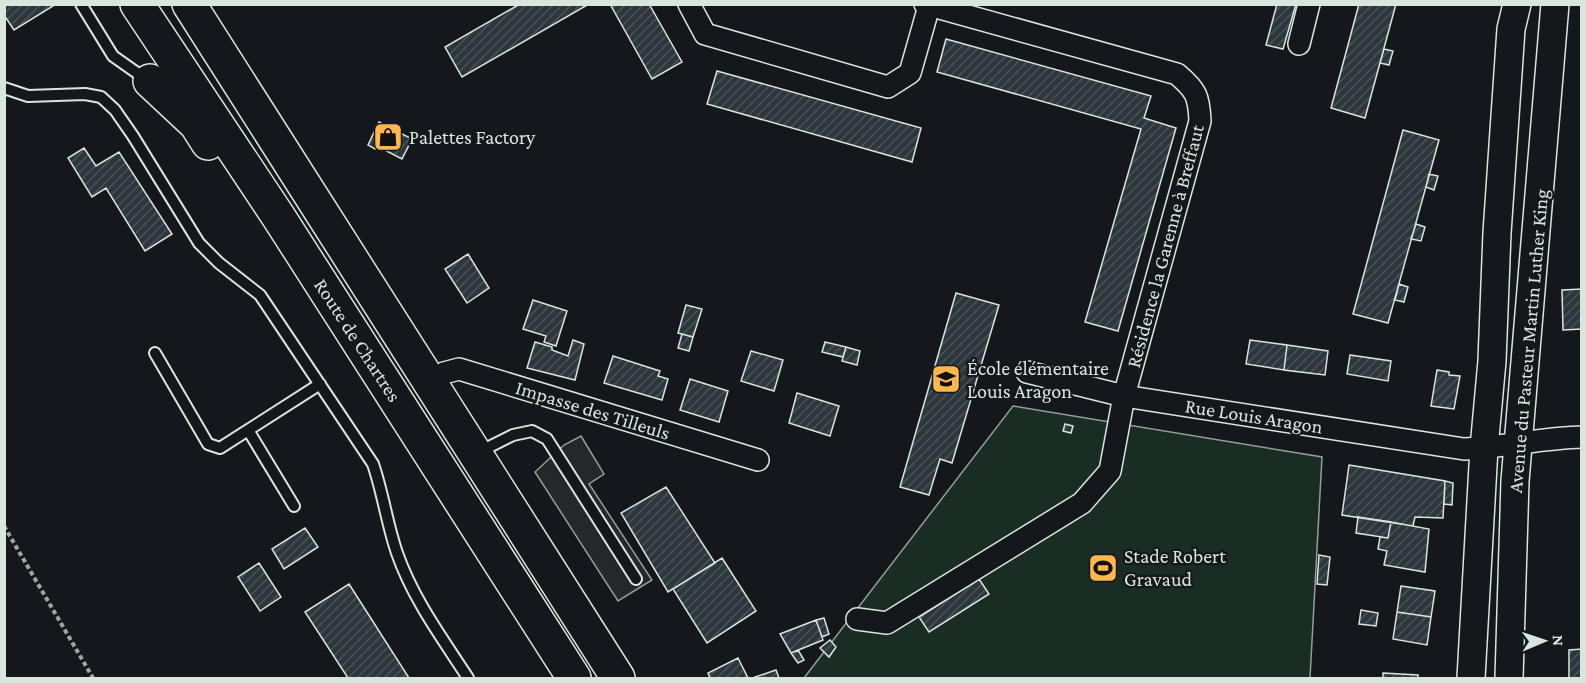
<svg xmlns="http://www.w3.org/2000/svg" width="1586" height="683" viewBox="0 0 1586 683" font-family="'Crimson Pro',serif">
<defs>
<pattern id="building-hatch" width="6" height="6" patternUnits="userSpaceOnUse" patternTransform="scale(1.5)"><rect width="6" height="6" fill="#2c363c"/><path d="M-1 1l2-2M0 6l6-6M5 7l2-2" fill="none" stroke="#4a5358"/></pattern>
</defs>
<rect width="100%" height="100%" fill="#14181c"/>
<path fill="#1a2d24" stroke="#939e99" stroke-width="1.5" d="M1013 406 1322 457 1310 678H804Z"/>
<path fill="#24282b" stroke="#939e99" stroke-width="1.5" d="M581 436 604 474 589 484 652 580 618 601 535 472 564 445Z"/>
<path fill="url(#building-hatch)" stroke="#d8e6dc" stroke-width="1.5" d="M4 4H52L53 6 14 30 4 15Z
M520 4H589L462 77 445 47Z
M610 4H649L682 62 652 79Z
M1277 4H1296L1283 49 1266 45Z
M1359 4H1396L1365 118 1331 108Z
M946 39 1151 96 1144 118 1176 128 1118 331 1085 322 1141 129 937 72Z
M1384 49 1393 51 1389 65 1380 63Z
M717 71 921 128 912 162 707 104Z
M379 122 412 139 402 159 377 146 375 149 368 145Z
M1403 130 1439 140 1388 323 1353 314Z
M84 148 96 166 119 152 172 234 145 251 106 188 92 197 68 158Z
M1429 174 1438 176 1434 190 1426 187Z
M1416 224 1425 227 1421 241 1411 239Z
M468 254 489 288 467 303 445 269Z
M1399 284 1408 287 1404 302 1395 300Z
M1582 289V329L1563 330 1562 290Z
M956 293 999 305 952 463 940 459 929 495 900 487Z
M533 300 567 311 556 346 544 342 546 336 523 329Z
M686 305 702 309 693 337 678 333Z
M682 334 693 337 689 351 678 348Z
M573 340 584 344 575 380 527 368 535 342 552 347V350L568 356Z
M1250 340 1287 345 1284 370 1246 364Z
M825 342 846 347 843 357 822 352Z
M1287 345 1328 351 1325 375 1284 370Z
M846 347 860 351 857 365 842 361Z
M751 351 783 360 774 391 741 381Z
M1350 355 1391 361 1388 381 1347 374Z
M613 356 660 371 658 376 668 379 662 400 604 383Z
M1437 370 1449 372V375L1460 376 1454 409 1431 406Z
M690 379 728 391 719 422 680 410Z
M797 393 839 406 830 436 789 423Z
M1065 424 1073 426 1071 433 1063 431Z
M1349 465 1445 481 1443 518 1415 517 1413 526 1342 515Z
M1445 481 1453 483 1452 505 1444 504Z
M666 487 715 563 668 592 621 513Z
M1358 517 1391 522 1388 538 1356 533Z
M1391 522 1429 529 1425 572 1384 565 1387 551 1378 549 1380 537 1388 538Z
M305 528 318 547 284 569 272 549Z
M1319 555 1330 557 1327 585 1317 584Z
M722 558 756 611 707 643 673 589Z
M259 563 281 597 260 611 238 577Z
M979 579 989 594 929 632 919 617Z
M349 584 409 678H348L305 612Z
M1401 586 1435 591 1431 617 1397 612Z
M1361 610 1378 613 1376 626 1359 624Z
M1397 612 1431 617 1427 645 1393 639Z
M824 618 829 634 822 637 816 620Z
M816 620 823 640 791 653 780 634Z
M830 640 836 647 829 657 820 648Z
M1582 649V678H1569V650Z
M798 650 804 660 798 663 791 653Z
M738 658 748 678H710L708 673Z
M776 670 779 678H755V677Z
M1383 673 1418 675V678H1383Z"/>
<g fill="none" stroke-linecap="round" stroke-linejoin="round">
<g stroke="#d8e6dc" stroke-width="14">
<path id="service" d="M81 4 113 56 147 80
M4 88 28 96 85 94 101 97 115 110 133 136 199 243 219 263 260 295 373 464C383 493 387 524 397 553 413 599 442 638 468 678
M155 353 208 444 220 448 320 384
M248 430 294 506
M479 452 513 435 532 431 547 439 636 579"/>
</g>
<g stroke="#d8e6dc" stroke-width="24">
<path id="minor" d="M689 4 705 34 888 87 910 73 929 6
M1299 44 1309 4
M1027 372 1124 396 1464 449C1504 447 1542 438 1582 437
M430 382 444 373 459 369 758 460
M857 619 887 623 1082 503 1110 471 1124 396 1200 121C1199 96 1196 90 1177 74L925 4"/>
</g>
<g stroke="#d8e6dc" stroke-width="30">
<path id="tertiary" d="M1471 678 1484 448 1492 361 1497 233 1511 29 1517 4
M1509 678 1515 481 1555 4"/>
</g>
<g stroke="#d8e6dc" stroke-width="36">
<path id="primary" d="M137 4 278 216 574 678
M189 4 618 678
M150 81 196 124 208 143"/>
</g>
<path stroke="#9da8a2" stroke-width="4" stroke-dasharray="4.5 3" stroke-linecap="butt" d="M4 526 93 678"/>
<use href="#service" stroke="#14181c" stroke-width="10"/>
<use href="#minor" stroke="#14181c" stroke-width="21"/>
<use href="#tertiary" stroke="#14181c" stroke-width="27"/>
<use href="#primary" stroke="#14181c" stroke-width="33"/>
</g>
<defs>
<g id="shop-square" transform="scale(1.5)"><rect x="-9" y="-9" width="18" height="18" rx="4" fill="#ffb74d" stroke="#14181c"/><path d="M-5-2.5h2.3a2.7 3.5 0 0 1 5.4 0H5L5.5 6h-11ZM-1.5-2.5h3a1.5 2.3 0 0 0-3 0Z" fill="#111"/></g>
<g id="school-square" transform="scale(1.5)"><rect x="-9" y="-9" width="18" height="18" rx="4" fill="#ffb74d" stroke="#14181c"/><path d="M0-5L7-2L0 1L-7-2ZM-4 1L0 2.5L4 1V4Q0 6-4 4Z" fill="#111"/></g>
<g id="stadium-square" transform="scale(1.5)"><rect x="-9" y="-9" width="18" height="18" rx="4" fill="#ffb74d" stroke="#14181c"/><path d="M0-5a6.5 5 0 1 0 0 10a6.5 5 0 1 0 0-10ZM-3.5-1.8h7v3.6h-7Z" fill="#111"/></g>
</defs>
<g fill-rule="evenodd">
<use href="#shop-square" x="388" y="137"/>
<use href="#school-square" x="946" y="379"/>
<use href="#stadium-square" x="1103" y="568"/>
</g>
<g text-anchor="middle" dominant-baseline="central" stroke-width="4.5" stroke-linejoin="round" paint-order="stroke">
<g font-size="20" fill="#d8e6dc" stroke="#14181c" text-anchor="start">
<text x="409" y="137">Palettes Factory</text>
<text x="967" y="368">École élémentaire<tspan x="967" dy="23">Louis Aragon</tspan></text>
<text x="1124" y="556">Stade Robert<tspan x="1124" dy="23">Gravaud</tspan></text>
</g>
<g font-size="20" fill="#d8e6dc" stroke="#14181c">
<text transform="translate(1165 246) rotate(-75)">Résidence la Garenne à Breffaut</text>
<text transform="translate(358 340) rotate(57)">Route de Chartres</text>
<text transform="translate(1528 341) rotate(-85)">Avenue du Pasteur Martin Luther King</text>
<text transform="translate(593 410) rotate(17)">Impasse des Tilleuls</text>
<text transform="translate(1254 416) rotate(9)">Rue Louis Aragon</text>
</g>
</g>
<rect width="1586" height="683" fill="none" stroke="#d8e6dc" stroke-width="12"/>
<g transform="translate(1544 641) rotate(88)" stroke="#14181c" stroke-width="4.5" paint-order="stroke">
<path d="M0-4.5L10 22L0 15L-10 22Z" fill="#d8e6dc"/>
<text y="-9" font-size="16" font-weight="bold" text-anchor="middle" fill="#d8e6dc">N</text>
</g>
</svg>
